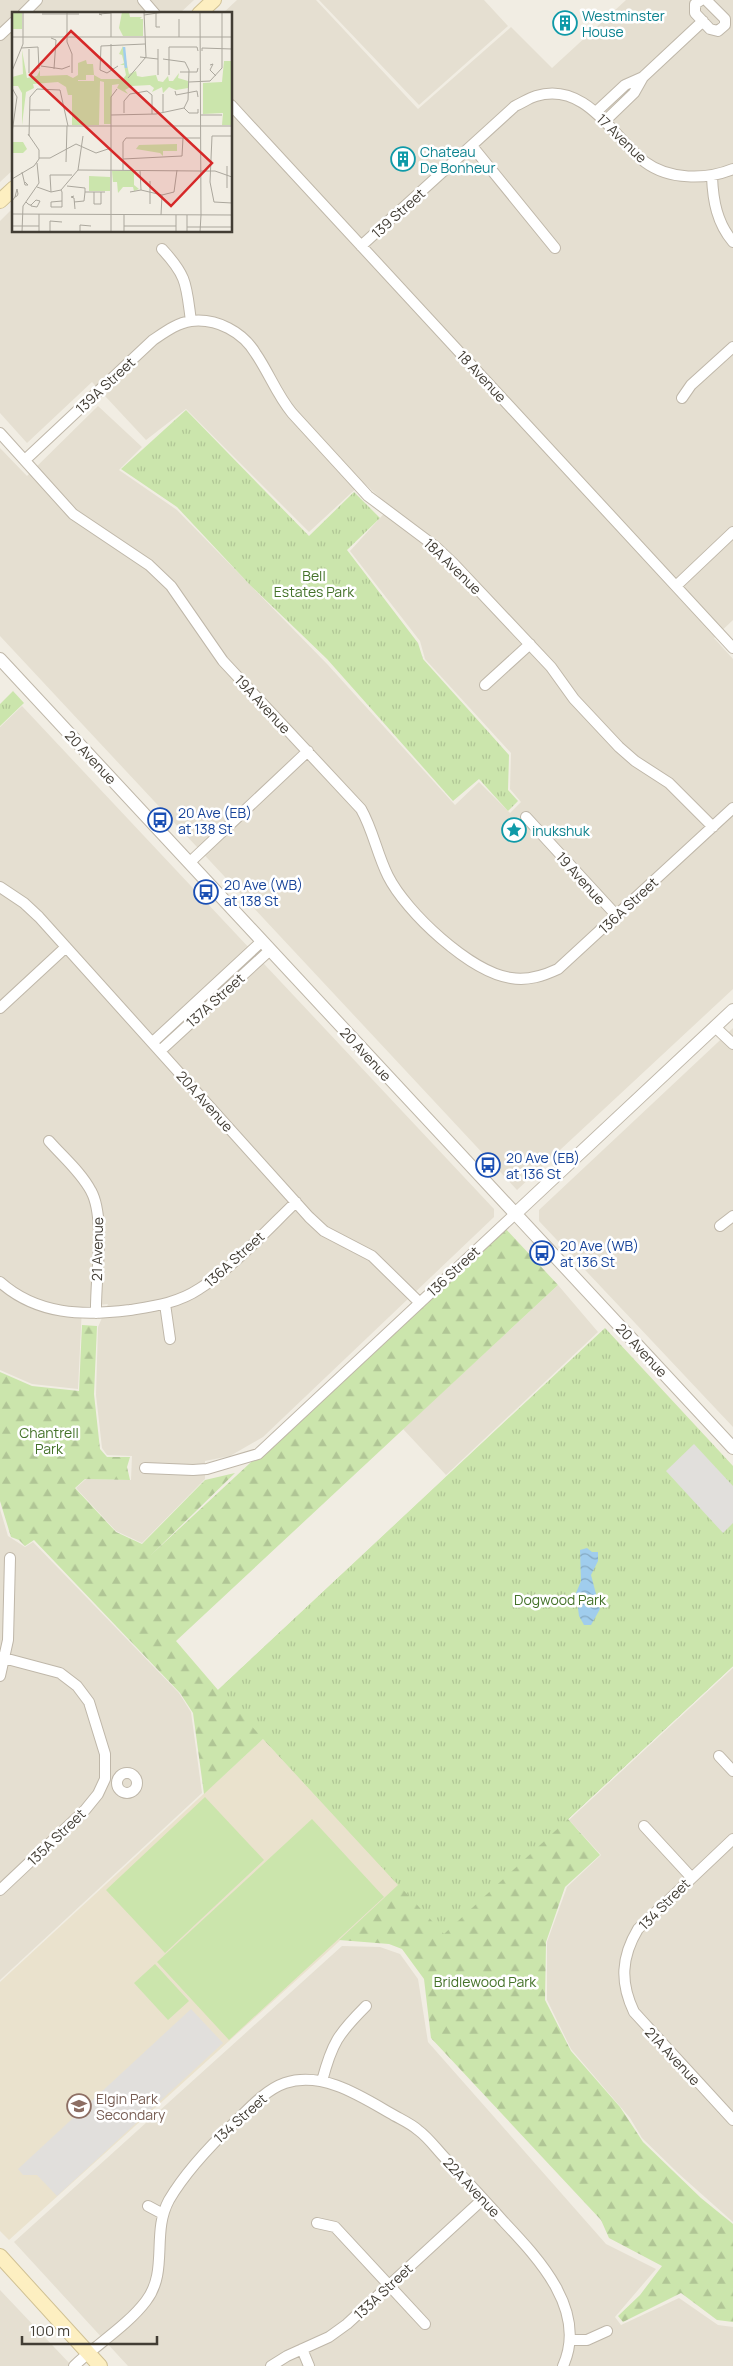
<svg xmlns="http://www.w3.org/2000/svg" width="733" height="2366" viewBox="0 0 733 2366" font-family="Manrope,sans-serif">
<defs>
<pattern id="forest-firs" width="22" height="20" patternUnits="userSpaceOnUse" patternTransform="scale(1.25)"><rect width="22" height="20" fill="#cbe5ac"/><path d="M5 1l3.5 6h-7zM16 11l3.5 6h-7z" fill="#b0c595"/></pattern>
<pattern id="park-tufts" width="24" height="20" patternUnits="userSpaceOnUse" patternTransform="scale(1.25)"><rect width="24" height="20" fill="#cbe5ac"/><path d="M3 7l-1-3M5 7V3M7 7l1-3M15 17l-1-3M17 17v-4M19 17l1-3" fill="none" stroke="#b0c595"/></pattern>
<pattern id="water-waves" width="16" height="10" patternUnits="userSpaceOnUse" patternTransform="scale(1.25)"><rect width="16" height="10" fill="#a0cded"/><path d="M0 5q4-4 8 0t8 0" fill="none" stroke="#84a8c1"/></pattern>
</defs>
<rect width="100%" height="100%" fill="#f1ede3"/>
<path fill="#e5dfd1" d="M0 0H194L179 14H14V169L0 182Z
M237 0H316L418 109 511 27 552 68 626 0H733V620L714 638 733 659V989L517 1190 0 636V448L27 476 98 406 142 447 119 470 177 510 328 665 455 805 479 782 510 813 521 802 510 789 511 753 425 659 420 641 350 551 390 507 363 482 309 532 186 409 146 440 92 382 27 443 0 413V221L14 207V231H231V14H222Z
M319 0H484L508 26 419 105Z
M22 706 494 1209V1217L263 1437 230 1456 205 1461V1479L142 1543 116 1531 76 1488 86 1479 131 1480 132 1456 107 1455 102 1448 96 1395 98 1327 108 1304 82 1307 78 1389 32 1384 0 1370V727Z
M733 1028V1427L539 1221V1210Z
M558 1285 598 1332 446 1475 403 1429Z
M0 1509 8 1536 25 1547 33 1542 179 1693 191 1712 202 1793 0 1980Z
M733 1668V2222L679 2174 642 2138 630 2118 571 2049 547 2000V1942L567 1887 601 1855 569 1820Z
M342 1946 380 1947 400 1954 418 1979 428 2042 606 2244 656 2269 615 2317 621 2325 679 2298 718 2325 733 2327V2366H128L14 2242Z
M0 2290 72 2366H0Z"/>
<path fill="#eae2cd" d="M263 1739 399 1885 333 1947 9 2240 0 2231V1982Z"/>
<path fill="#cbe5ac" d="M205 1797 264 1860 165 1953 106 1890Z
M312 1819 384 1897 229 2040 157 1962Z
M155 1964 189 2001 168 2020 134 1983Z"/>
<path fill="url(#forest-firs)" d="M504 1227 558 1285 176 1641 218 1690 594 1339 733 1666 568 1819 600 1855 565 1887 546 1942 545 2000 571 2051 620 2107 643 2142 701 2198 733 2224V2322L717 2320 681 2293 623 2322 618 2316 640 2295 662 2266 609 2238 601 2220 431 2038 424 1979 402 1949 389 1944 339 1940 398 1885 263 1739 204 1794 193 1713 180 1693 34 1540 25 1546 19 1540 11 1537 0 1501V1372L32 1386 79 1391 82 1325 97 1326 94 1394 100 1449 107 1457H130L127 1467 130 1480 85 1479 75 1488 116 1532 142 1544 205 1480 235 1473 151 1555Z"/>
<path fill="url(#park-tufts)" d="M186 410 309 536 354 492 380 518 347 550 418 643 423 659 509 755 508 790 518 801 508 811 479 779 453 801 327 659 250 585 177 507 121 469Z
M13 691 24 703 0 726V704Z
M605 1328 733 1466V1666L444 1934 218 1690Z"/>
<path fill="#e1dfdc" d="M694 1444 733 1486V1523L723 1533 666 1471Z
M191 2009 223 2043 57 2196 37 2175H23L18 2169Z"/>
<path fill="url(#water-waves)" d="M587 1548 592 1552H598V1561L591 1575 600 1609 591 1625H584L579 1616 576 1593 581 1581 580 1550Z"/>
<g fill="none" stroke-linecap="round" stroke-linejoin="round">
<g stroke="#bfb7a9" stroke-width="12">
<path id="minor" d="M143 0 155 14
M701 0 695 4V13L710 29 718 31 725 25V19L706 0
M23 14 37 0
M0 35 14 22
M231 105 733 648
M596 112 625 85 643 77
M605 121 634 93 643 77 703 21
M472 146 555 248
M712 177C713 201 717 223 733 242
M361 246 515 106C522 103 529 98 536 96 586 81 613 137 645 162 669 180 706 180 733 169
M162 249C188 277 186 285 191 321
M682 398 691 385 733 347
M0 433 73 514 149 565 171 586 223 661 361 809C373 830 377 854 388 876 406 912 470 972 511 978 528 981 543 976 558 969L733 808
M25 460 153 340C165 332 177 323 191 321 217 318 243 332 256 354 269 373 277 395 292 413L368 496 436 547 453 563 551 667 574 699 619 747 635 761 669 783 713 827
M676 586 733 532
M485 685 530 644
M526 817 617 916
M189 863 308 751
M0 887 24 903 39 917 309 1217 324 1231 372 1256 419 1302
M0 1008 66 947
M715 1027 733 1044
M153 1042 262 941
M160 1051 270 950
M49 1141C63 1157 81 1172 91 1191 106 1218 95 1280 96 1313
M720 1226 733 1216
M0 1282C37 1315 83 1316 130 1310 155 1306 178 1303 199 1289 231 1269 268 1229 296 1202
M165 1304 170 1339
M145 1468 193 1470 207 1469 258 1454 515 1214
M0 1657 60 1673 77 1686 89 1702 105 1754V1779L98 1794 85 1810 0 1890
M0 1676 8 1640 10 1558
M719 1756 733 1771
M117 1783a10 10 0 1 1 20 0a10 10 0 1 1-20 0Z
M644 1826 691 1877
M733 1839 638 1929C621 1957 620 1983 634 2012L733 2120
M322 2081C332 2043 338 2034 366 2006
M148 2206 163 2214
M317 2223 335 2227 425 2324
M570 2340H587L607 2331
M302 2349 309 2366
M74 2366C96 2345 128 2325 146 2301 169 2271 151 2233 169 2200 186 2171 210 2146 234 2123 249 2109 265 2090 285 2083 322 2071 359 2095 390 2113 400 2119 410 2123 418 2130 429 2138 437 2150 446 2159 466 2180 485 2201 504 2222 539 2259 588 2311 563 2366
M271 2366 287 2356 329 2337 347 2324 483 2199"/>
</g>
<g stroke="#bfb7a9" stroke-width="14">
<path id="tertiary" d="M0 659 733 1448
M515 1214 733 1010"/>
</g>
<g stroke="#d0c194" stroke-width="16">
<path id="secondary" d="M199 14 214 0
M0 201 14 188
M0 2256 100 2366"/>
</g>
<use href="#minor" stroke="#fff" stroke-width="10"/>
<use href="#tertiary" stroke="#fff" stroke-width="12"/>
<use href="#secondary" stroke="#fdefc1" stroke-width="14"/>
</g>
<defs>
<g id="building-ring" transform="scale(1.25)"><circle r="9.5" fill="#fff" stroke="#0f9aa8" stroke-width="1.5"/><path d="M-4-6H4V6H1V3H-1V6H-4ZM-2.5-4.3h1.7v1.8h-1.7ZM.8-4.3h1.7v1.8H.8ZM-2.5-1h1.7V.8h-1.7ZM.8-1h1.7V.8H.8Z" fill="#0f9aa8"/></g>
<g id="bus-ring" transform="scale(1.25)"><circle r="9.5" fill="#fff" stroke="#1a4fb4" stroke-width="1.5"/><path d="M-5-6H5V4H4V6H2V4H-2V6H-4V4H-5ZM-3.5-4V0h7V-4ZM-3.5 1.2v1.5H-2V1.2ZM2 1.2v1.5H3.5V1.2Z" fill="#1a4fb4"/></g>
<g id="sight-ring" transform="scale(1.25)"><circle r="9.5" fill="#fff" stroke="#0f9aa8" stroke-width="1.5"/><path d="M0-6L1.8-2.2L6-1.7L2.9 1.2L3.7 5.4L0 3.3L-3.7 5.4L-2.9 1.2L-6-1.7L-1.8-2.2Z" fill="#0f9aa8"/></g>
<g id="school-ring" transform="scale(1.25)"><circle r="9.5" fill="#fff" stroke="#8d6e63" stroke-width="1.5"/><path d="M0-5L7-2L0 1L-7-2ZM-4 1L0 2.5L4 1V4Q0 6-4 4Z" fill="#8d6e63"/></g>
</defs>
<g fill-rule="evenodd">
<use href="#building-ring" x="565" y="23"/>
<use href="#building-ring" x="403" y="159"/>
<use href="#bus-ring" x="160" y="820"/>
<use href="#sight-ring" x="514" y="830"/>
<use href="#bus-ring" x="206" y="892"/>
<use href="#bus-ring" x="488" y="1165"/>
<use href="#bus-ring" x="542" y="1253"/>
<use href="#school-ring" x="79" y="2106"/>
</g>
<g text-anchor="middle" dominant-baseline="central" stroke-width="5" stroke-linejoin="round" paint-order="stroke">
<g font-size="14" fill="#0d838f" stroke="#fff" text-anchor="start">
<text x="582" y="15">Westminster<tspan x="582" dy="16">House</tspan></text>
<text x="420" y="151">Chateau<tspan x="420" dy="16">De Bonheur</tspan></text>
<text x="532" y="830">inukshuk</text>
</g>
<g font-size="14" fill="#423d34" stroke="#fff">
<text transform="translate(622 138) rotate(44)">17 Avenue</text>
<text transform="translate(398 213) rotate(-42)">139 Street</text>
<text transform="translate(482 376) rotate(47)">18 Avenue</text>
<text transform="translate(105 385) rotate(-43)">139A Street</text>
<text transform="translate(453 566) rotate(44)">18A Avenue</text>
<text transform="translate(263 704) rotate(47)">19A Avenue</text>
<text transform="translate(91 757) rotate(47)">20 Avenue</text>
<text transform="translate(581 878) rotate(48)">19 Avenue</text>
<text transform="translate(628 905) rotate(-43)">136A Street</text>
<text transform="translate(215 1000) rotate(-42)">137A Street</text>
<text transform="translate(366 1054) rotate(47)">20 Avenue</text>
<text transform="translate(205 1101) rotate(48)">20A Avenue</text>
<text transform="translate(97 1249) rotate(-89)">21 Avenue</text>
<text transform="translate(234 1259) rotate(-42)">136A Street</text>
<text transform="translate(453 1271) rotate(-43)">136 Street</text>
<text transform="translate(642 1350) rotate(47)">20 Avenue</text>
<text transform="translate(56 1837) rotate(-44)">135A Street</text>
<text transform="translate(664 1904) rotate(-45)">134 Street</text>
<text transform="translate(673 2056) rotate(47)">21A Avenue</text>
<text transform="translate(240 2118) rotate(-42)">134 Street</text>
<text transform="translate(472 2187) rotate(47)">22A Avenue</text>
<text transform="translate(383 2291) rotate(-43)">133A Street</text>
</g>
<g font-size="14" fill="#447229" stroke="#fff">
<text x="314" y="575">Bell<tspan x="314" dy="16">Estates Park</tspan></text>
<text x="49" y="1432">Chantrell<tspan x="49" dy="16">Park</tspan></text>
<text x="560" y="1599">Dogwood Park</text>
<text x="485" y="1981">Bridlewood Park</text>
</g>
<g font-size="14" fill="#164399" stroke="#fff" text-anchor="start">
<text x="178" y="812">20 Ave (EB)<tspan x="178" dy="16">at 138 St</tspan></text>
<text x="224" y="884">20 Ave (WB)<tspan x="224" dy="16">at 138 St</tspan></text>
<text x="506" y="1157">20 Ave (EB)<tspan x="506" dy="16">at 136 St</tspan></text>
<text x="560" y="1245">20 Ave (WB)<tspan x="560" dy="16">at 136 St</tspan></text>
</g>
<g font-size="14" fill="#785e54" stroke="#fff" text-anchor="start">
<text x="96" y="2098">Elgin Park<tspan x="96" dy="16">Secondary</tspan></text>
</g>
</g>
<g transform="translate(12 12)">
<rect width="220" height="220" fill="#f1ede3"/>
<path d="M74 48 75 52H81L82 63H74V68H66V51Z" fill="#cbe5ac"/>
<path d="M110 0H117L118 5H130L111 24 107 16ZM111 34 117 62 124 59 125 64 130 65 144 63 146 69 151 70 156 64 157 69H161L167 61 166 66 176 69V76L164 78 157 75 151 81 150 75 140 80 142 76 138 73 120 74 113 78 116 82 105 76 107 72 100 73 99 112H92V70L88 69 87 111 60 113V83H56L54 75 46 70 21 72 22 76 14 80 10 113V81L6 74H0V65L11 62 10 38 15 66 25 64 28 58V64L55 63 61 66 66 63V69H82V63L89 67H111L114 63 112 53H108L112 51 110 43 107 42ZM0 130H11L15 137 11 141H0ZM77 164 98 165V179H77Z" fill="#cbe5ac"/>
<path d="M0 0H10V17H0ZM111 7H131V24H111ZM212 49H220V113H210L211 101 191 102V71L210 70ZM60 69H87V113H60ZM165 132V139H151V144L148 141 124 137 127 133ZM100 159H122V173L127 177 122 179 121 175H111L106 181 105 170H101Z" fill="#cbe5ac"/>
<path fill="none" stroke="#a0cded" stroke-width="2.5" d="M112 35 114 56"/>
<path fill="none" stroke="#aba79d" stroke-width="1" d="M55 0V30L60 42V61M144 0V15H148M188 0 189 203M30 2H67M90 3 87 2 99 1M132 3 152 0M167 7V25M0 25H220M99 25V0M39 26 44 28 42 57M99 32V55L107 64M89 34 133 32M9 36 26 35 27 57M17 37V61M146 37V63M190 39V36L220 37M128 45 146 47M151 47 173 50M198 53 201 52 198 58 204 64M29 54 50 57 58 54M88 58 89 34M88 58 95 61 106 54M0 59 11 32V0M168 60H185L186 56M157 63V35H185L186 39M116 66 134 45 132 0M177 70 198 69 210 56V0M0 76 5 85 0 121M163 79 164 83 185 79 186 85M151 82V100M172 96 177 101H186V97M172 96 176 88 177 58 173 50M18 98H38M112 101V89L118 82 135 79 140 83V102M99 103 144 102 172 96M188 103H210M0 114H220M17 124 18 85 25 77 48 78 56 114M170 144 171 126M27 146H38L64 132 84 141 99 136M111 147 170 144M54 150 55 114M215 154V176M66 158 188 159M66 158 71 124M111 158V130L114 126H188M128 158 129 178M188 159H203L220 165M10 160 13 173H16L13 170M0 167 22 154 27 147V138L16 122M55 174 73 176V180H93M25 175 39 180 49 178 66 158M49 178 50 180V195H39V190L50 189M39 180 38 163H60M82 180V192H89V180M118 180 129 178 150 183 162 180 165 158M62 184 59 185 62 186 63 197M0 189 3 185 5 184 6 182 5 177 3 185M14 190 16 192 18 193H19V194L25 195 28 189 24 188 19 193M62 190 72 189 73 180M202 190 198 170 200 124H220M202 190 220 191M138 192V169M0 202 220 203M27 202V220M149 203 150 183M164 203V220M0 214H27M112 214H164M175 215H220M10 220 11 194 27 171 25 151M38 220V209L50 210M68 220V213L79 214M99 220V85L105 77M112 220V203M175 220V203M188 220 189 203"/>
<path fill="#d62828" fill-opacity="0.15" stroke="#d62828" stroke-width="2.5" d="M59 19 200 151 159 194 18 63Z"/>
<rect width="220" height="220" fill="none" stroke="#423d34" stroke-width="2.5"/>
</g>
<path d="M22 2336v8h135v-8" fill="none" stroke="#423d34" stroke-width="2.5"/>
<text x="30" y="2336" font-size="15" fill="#423d34" stroke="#ffffff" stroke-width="4" paint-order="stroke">100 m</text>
</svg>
